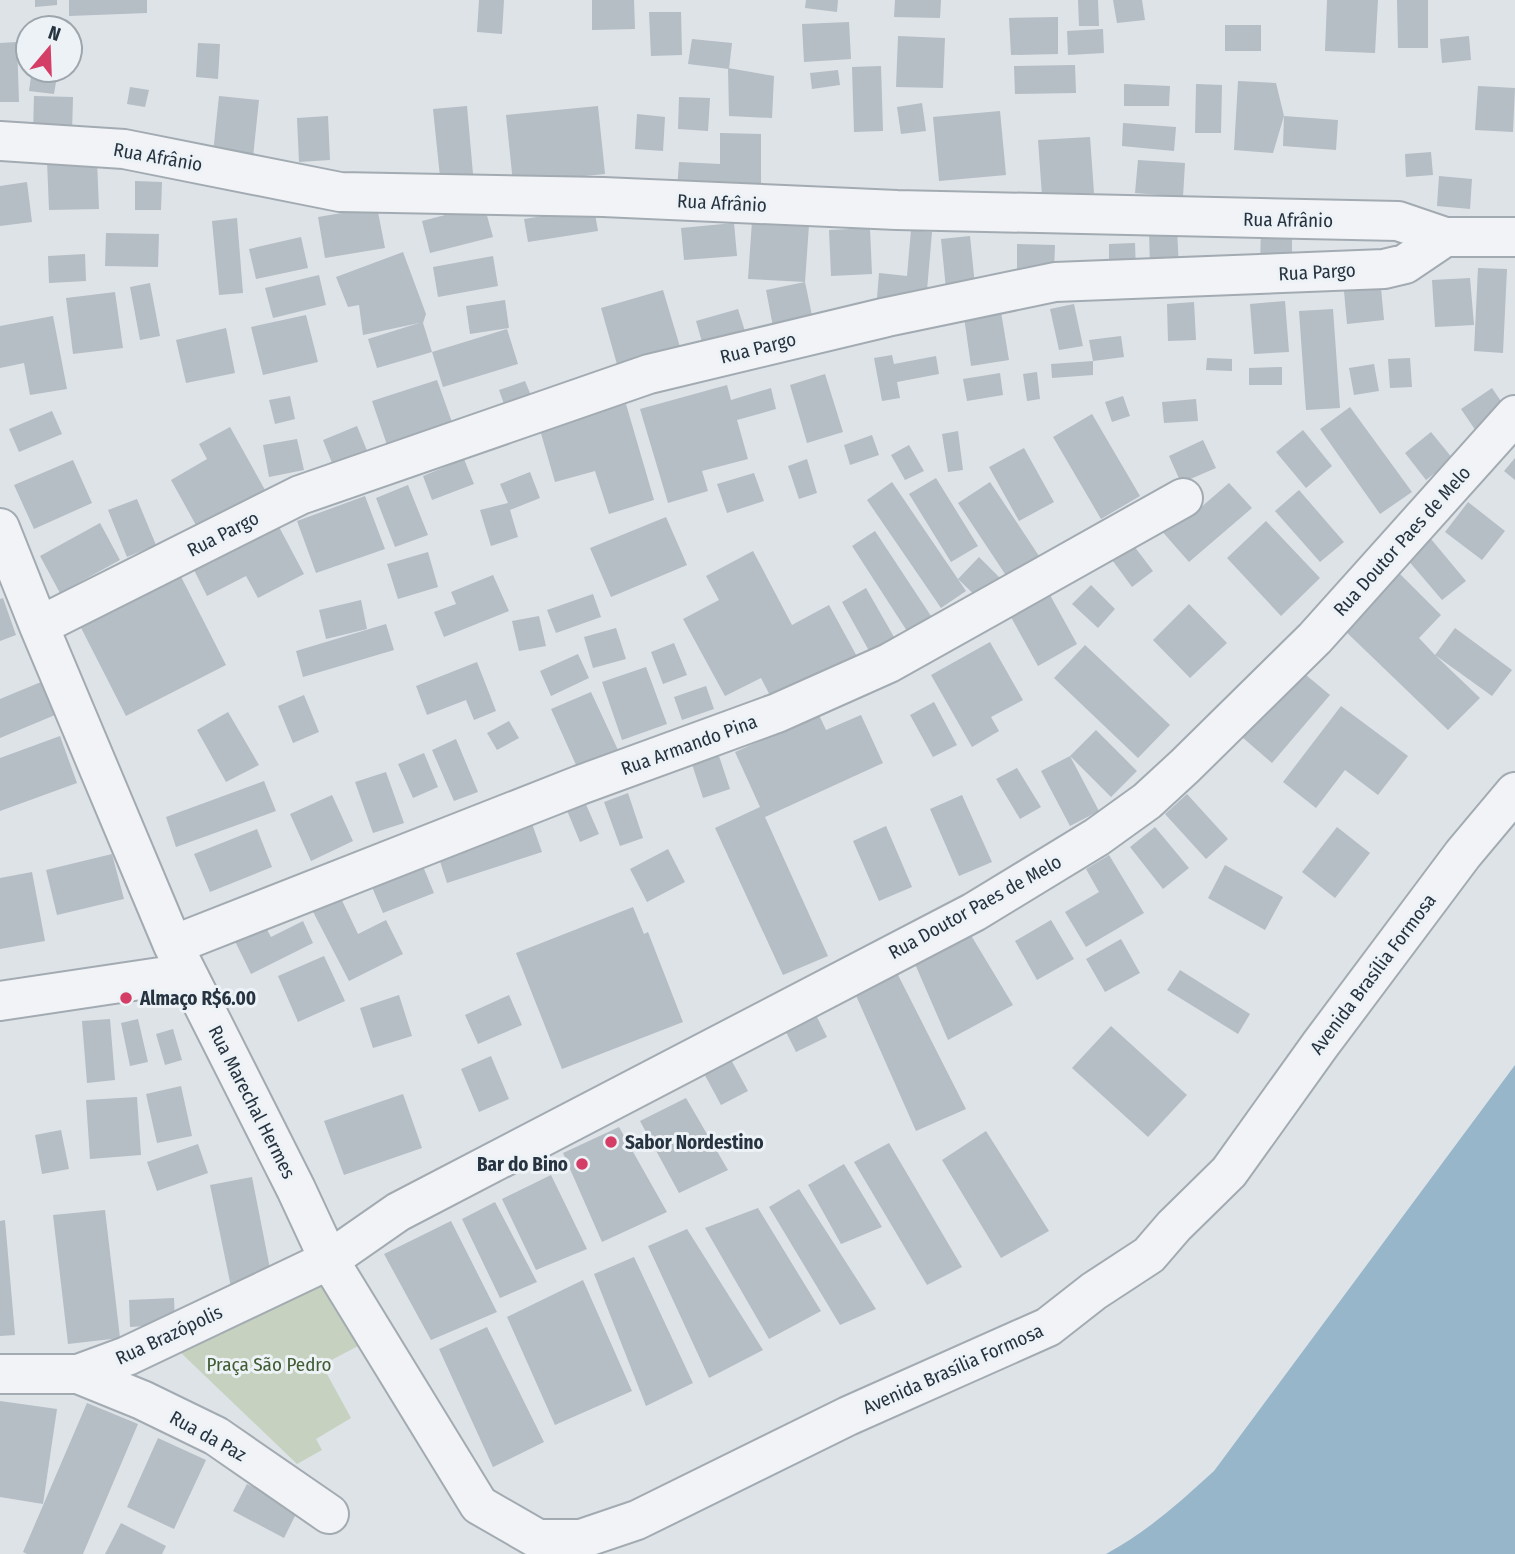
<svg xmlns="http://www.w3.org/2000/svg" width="1515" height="1554" viewBox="0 0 1515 1554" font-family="'Fira Sans Condensed',sans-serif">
<rect width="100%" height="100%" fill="#dee3e8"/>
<path fill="#c6d2bf" d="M319 1278 358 1346 322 1365 351 1418 316 1439 322 1450 297 1464 179 1351Z"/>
<path fill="#97b6ca" d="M1515 1065V1554H1106C1147 1532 1180 1502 1214 1471Z"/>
<path fill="#b5bdc5" d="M35 0H57V5L35 7Z
M69 0H147V13L69 16Z
M479 0H504L502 34 477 32Z
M592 0H634L635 29 592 30Z
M806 0H838L837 12 805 8Z
M895 0H941L940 18 894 17Z
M1078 0H1098L1099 26H1079Z
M1113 0H1142L1145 20 1117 23Z
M1327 0H1378L1375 53 1325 51Z
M1397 0H1428V48H1398Z
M649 12H681L682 55 651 56Z
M1058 17V54L1011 55 1009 18Z
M849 22 851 59 804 62 802 24Z
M1225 25H1261V51H1225Z
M1103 29 1104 53 1068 55 1067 31Z
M898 36 945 38 943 88 896 87Z
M1469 36 1471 60 1442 63 1440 39Z
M692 39 732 43 729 69 688 64Z
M17 42 19 102H0V43Z
M198 43 220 44 218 79 196 77Z
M1075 65 1076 93 1015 94 1014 66Z
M881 66 883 131 854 132 852 67Z
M728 68 774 76 772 118 729 116Z
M32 70H58L54 94 29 91Z
M838 70 840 85 812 89 810 73Z
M1238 81 1276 83 1284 116 1273 153 1234 150Z
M1124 84 1170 86 1169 106H1124Z
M1196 84 1222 85 1221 133H1195Z
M1478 86 1515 88 1513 132 1475 130Z
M130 87 149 90 145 107 127 104Z
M34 96 73 97 72 133H33Z
M219 96 259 100 253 157 213 153Z
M679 97 710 98 708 131 678 129Z
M922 103 926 131 901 134 897 107Z
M467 106 473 174 440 177 433 109Z
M598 106 605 174 513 183 506 115Z
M1000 111 1006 175 939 181 933 117Z
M637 114 665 117 663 151 635 149Z
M328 116 330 160 299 162 297 118Z
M1284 116 1338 120 1336 150 1283 146Z
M1123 123 1176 127 1174 151 1122 146Z
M720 133 761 134V191L677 189 679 162 720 164Z
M1090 137 1094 193 1042 196 1038 140Z
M1431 152 1433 175 1406 177 1405 154Z
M97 160 99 209 49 210 47 161Z
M1138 160 1185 163 1183 197 1135 193Z
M1439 176 1472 179 1470 209 1437 206Z
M135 181 162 182 161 210H135Z
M27 182 32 222 0 226V186Z
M484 205 493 237 430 253 422 221Z
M377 207 385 248 325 258 318 217Z
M594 208 598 231 528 242 524 219Z
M237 218 243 293 219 295 212 221Z
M752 221 809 225 805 282 748 279Z
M734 223 737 256 684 260 681 228Z
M1261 226 1292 227V269H1260Z
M870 228 872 274 831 276 829 230Z
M1177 228 1179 269 1150 270 1149 229Z
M911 230 932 232 926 302 877 298 879 273 907 276Z
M106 233 159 234 158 267 105 266Z
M970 236 975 286 946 289 941 239Z
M301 237 308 268 256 279 249 249Z
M1135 243 1136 271H1109V244Z
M1017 244 1055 245 1054 273 1017 272Z
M403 252 426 314 423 323 432 352 377 368 368 339 419 323 363 335 359 305 348 307 336 277Z
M85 254 86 281 49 283 48 256Z
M493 256 498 286 438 297 433 267Z
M1478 268 1507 269 1503 353 1474 351Z
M319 275 326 305 273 318 265 288Z
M1470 278 1474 325 1435 327 1432 280Z
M805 282 814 325 774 332 766 290Z
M150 283 160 336 140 340 130 287Z
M1381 288 1384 320 1347 324 1344 291Z
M663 290 683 357 620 375 601 308Z
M115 292 123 348 73 354 66 298Z
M505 300 509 328 470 334 466 306Z
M1285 301 1289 352 1254 354 1250 304Z
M1194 302 1196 340 1168 341 1167 304Z
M1074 304 1083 346 1059 350 1050 309Z
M738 309 749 344 706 356 696 321Z
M1333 309 1340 408 1306 410 1299 311Z
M1001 312 1009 360 971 366 964 317Z
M306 315 318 362 263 375 251 327Z
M53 316 67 389 30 395 24 363 0 368V326Z
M226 328 235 373 186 383 176 340Z
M507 329 518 364 443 387 432 352Z
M1121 336 1124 357 1093 361 1089 340Z
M892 355 894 364 936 356 939 374 897 382 900 398 882 401 874 358Z
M1207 358 1232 359V371L1206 370Z
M1410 358 1412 387 1390 388 1388 359Z
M1093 361V375L1052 378 1051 364Z
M1374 364 1379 391 1354 395 1349 368Z
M1282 367V385H1249V368Z
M1037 372 1040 399 1027 401 1023 374Z
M1000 373 1003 395 967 401 963 379Z
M825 374 843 432 807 443 790 385Z
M437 380 452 422 387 445 372 401Z
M525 381 535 405 508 415 499 390Z
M727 385 731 400 771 388 776 409 737 420 748 459 702 471 708 491 668 503 640 409Z
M1492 388 1511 416 1480 437 1461 409Z
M290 396 295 419 275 424 269 400Z
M1123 396 1130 416 1112 422 1105 402Z
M1196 399 1198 421 1164 423 1162 402Z
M626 404 654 500 609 514 595 471 555 482 540 430Z
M1350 407 1412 492 1380 514 1320 429Z
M52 411 62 434 19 452 9 429Z
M1092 414 1140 496 1101 519 1053 437Z
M357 426 370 458 336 473 323 440Z
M230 427 265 490 197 527 171 480 207 459 199 444Z
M1303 430 1332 466 1306 488 1276 452Z
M958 431 963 470 948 472 942 434Z
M1431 432 1453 459 1426 480 1405 453Z
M872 435 879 455 850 465 844 445Z
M297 439 304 470 269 477 263 445Z
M1203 440 1216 468 1181 483 1169 456Z
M909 445 924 471 905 480 891 455Z
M1024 448 1054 502 1019 521 989 467Z
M1515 458V480L1504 471Z
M464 459 474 484 432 500 423 476Z
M807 459 817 493 799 499 788 466Z
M73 460 92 503 34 529 14 485Z
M530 472 540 498 510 510 518 537 491 546 480 510 508 503 500 484Z
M754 473 764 501 727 513 717 484Z
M936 478 978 546 951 562 909 494Z
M892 482 966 591 941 608 867 500Z
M990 482 1041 559 1009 580 958 503Z
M1229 483 1252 508 1189 562 1160 529 1192 515Z
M408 485 428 535 395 547 376 498Z
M1299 490 1344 542 1320 562 1275 511Z
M365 496 385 549 316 573 297 521Z
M137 499 156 545 127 557 108 510Z
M1468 502 1505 531 1482 560 1445 532Z
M666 517 687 565 611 597 590 548Z
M1266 521 1320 578 1281 616 1227 558Z
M100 523 120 560 60 593 40 556Z
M278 525 304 574 258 598 246 576 207 596 193 568Z
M875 531 931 616 907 631 852 546Z
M1128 538 1153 571 1132 587 1107 553Z
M1431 539 1466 581 1442 600 1407 559Z
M753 551 792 625 829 605 860 662 775 705 761 678 725 696 683 619 719 600 706 576Z
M428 552 438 587 398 599 387 564Z
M979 557 1002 580 981 601 958 579Z
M174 563 226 665 126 716 74 614Z
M1395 569 1441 615 1419 638 1435 655 1455 628 1512 670 1492 696 1435 655 1480 698 1448 730 1340 626Z
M493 575 509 611 444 637 434 612 456 604 451 592Z
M1091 585 1115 609 1098 628 1072 604Z
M1045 586 1077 644 1038 666 1006 608Z
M866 588 898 644 873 658 842 602Z
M593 594 601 617 556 633 547 610Z
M3 598 16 635 0 641V599Z
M361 600 367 629 326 639 319 610Z
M1189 604 1227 643 1190 678 1153 640Z
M539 616 546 646 519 651 512 621Z
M386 624 394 650 303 677 296 651Z
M616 628 626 659 593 668 584 637Z
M990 642 1023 700 991 717 999 731 972 747 931 675Z
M674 643 687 675 663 684 651 652Z
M1085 645 1170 725 1138 758 1054 678Z
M578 654 589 678 551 696 540 671Z
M477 662 496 711 474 720 466 700 427 715 416 686Z
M646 667 667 724 622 740 602 682Z
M1300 670 1330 695 1272 763 1242 737Z
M41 682 55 715 0 738V699Z
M706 686 714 709 682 720 674 697Z
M591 692 618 750 577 767 551 709Z
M304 695 319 732 293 743 278 706Z
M934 702 957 745 933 757 910 715Z
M1341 706 1408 756 1378 795 1345 770 1316 808 1283 782Z
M228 712 259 765 226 782 197 730Z
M819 715 826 730 861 715 883 763 765 817 828 956 783 975 715 828 760 807 735 752Z
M509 721 519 738 497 750 487 733Z
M1096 730 1137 771 1111 797 1070 756Z
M60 736 77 783 0 811V758Z
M456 739 478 792 454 801 432 750Z
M424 753 438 787 413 798 398 764Z
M719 756 730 789 703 798 692 764Z
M1070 756 1099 811 1070 826 1041 771Z
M1017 768 1041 807 1020 819 996 779Z
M386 772 404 823 373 833 355 782Z
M264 781 276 811 176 847 166 817Z
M628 793 643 838 620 846 604 802Z
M1187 794 1228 839 1206 859 1165 814Z
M332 795 353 841 311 861 290 814Z
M962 795 992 862 959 876 930 809Z
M584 800 599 834 580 842 566 808Z
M530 818 542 852 447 883 436 849Z
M886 826 912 887 879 901 853 841Z
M1155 827 1189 868 1163 889 1130 847Z
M1337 827 1370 853 1335 898 1302 872Z
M257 829 272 867 210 892 194 854Z
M668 849 685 882 647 902 630 869Z
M112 854 124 899 57 915 46 870Z
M1109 855 1144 913 1086 947 1065 912 1099 892 1086 869Z
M420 859 434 893 383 913 369 880Z
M1225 865 1283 897 1265 930 1208 898Z
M32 872 45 941 0 949V878Z
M337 890 358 934 386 920 403 954 349 981 309 904Z
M633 907 644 934 648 932 683 1022 562 1069 516 953Z
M260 917 271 937 303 921 313 943 251 974 230 931Z
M1051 920 1074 959 1037 980 1015 941Z
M969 932 1013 1005 948 1040 915 964Z
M1121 939 1140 973 1105 992 1086 959Z
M324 956 345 1001 298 1022 278 976Z
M1180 970 1250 1014 1238 1034 1167 990Z
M896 971 966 1109 916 1131 854 991Z
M399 995 412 1036 373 1048 360 1008Z
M509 995 522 1025 478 1044 465 1015Z
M816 1015 827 1037 796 1052 785 1030Z
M110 1019 115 1080 87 1083 82 1021Z
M138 1019 148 1062 130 1066 121 1023Z
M1111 1026 1187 1095 1148 1137 1072 1068Z
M173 1029 182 1060 165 1065 156 1034Z
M728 1054 748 1091 721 1105 701 1068Z
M491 1056 509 1099 479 1112 461 1069Z
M181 1086 192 1136 157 1143 146 1094Z
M403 1094 422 1148 344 1175 324 1121Z
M137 1097 141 1155 90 1159 86 1100Z
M686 1098 728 1170 679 1193 640 1121Z
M619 1127 667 1212 602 1242 563 1153Z
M61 1130 69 1169 42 1174 35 1135Z
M986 1131 1049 1231 1001 1258 942 1160Z
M889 1143 962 1267 927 1285 854 1162Z
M198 1144 208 1173 157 1191 147 1162Z
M844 1164 882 1227 841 1244 808 1185Z
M551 1175 587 1249 536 1270 502 1199Z
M252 1177 272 1279 231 1287 210 1185Z
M799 1189 876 1309 840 1325 769 1207Z
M495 1202 537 1282 500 1298 462 1219Z
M758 1208 821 1311 769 1339 705 1228Z
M105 1210 120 1338 68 1344 53 1215Z
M5 1220 15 1335 0 1336V1221Z
M451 1221 497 1312 431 1340 384 1254Z
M687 1229 763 1350 709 1378 648 1246Z
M634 1257 693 1383 646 1406 594 1274Z
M583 1280 632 1391 555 1425 507 1317Z
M174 1298 175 1324 130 1327 129 1300Z
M487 1327 544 1442 493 1467 439 1349Z
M0 1401 57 1409 43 1504 0 1497Z
M87 1403 138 1424 83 1554H27L23 1552Z
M158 1438 206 1460 174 1529 127 1507Z
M247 1484 298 1510 284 1538 233 1511Z
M121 1523 166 1546 162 1554H105Z"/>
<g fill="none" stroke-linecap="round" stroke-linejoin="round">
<g stroke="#a3abb2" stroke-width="42">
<path id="minor" d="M0 141 124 149 340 192 603 197 897 210 1398 221 1445 237
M0 528 39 626 173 945 296 1189 329 1260 479 1505 538 1539H581L637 1520 848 1416 1048 1327 1094 1291 1149 1255 1174 1226 1229 1172 1320 1045 1463 854 1515 792
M39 626 300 495 649 374 887 317 1055 282 1384 269 1405 264 1445 237H1515
M173 945 580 785 777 713 889 663 1183 498
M0 1001 187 973
M0 1374H78L127 1356 329 1260 398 1212 974 912 1097 837 1147 801 1185 766 1315 638 1515 415
M78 1374 142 1400 216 1436 329 1514"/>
</g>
<use href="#minor" stroke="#f1f3f6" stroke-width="38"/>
</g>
<g fill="#d33d66" stroke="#edf2f6" stroke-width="2.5">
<circle cx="126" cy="998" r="7"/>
<circle cx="611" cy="1142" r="7"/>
<circle cx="582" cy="1164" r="7"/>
</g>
<g text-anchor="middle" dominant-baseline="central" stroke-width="6" stroke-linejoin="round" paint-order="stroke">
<g font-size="19" fill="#263340" stroke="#edf2f6">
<text transform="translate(158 157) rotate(10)">Rua Afrânio</text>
<text transform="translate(722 203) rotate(3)">Rua Afrânio</text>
<text transform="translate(1288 220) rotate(1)">Rua Afrânio</text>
<text transform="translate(1317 272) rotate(-3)">Rua Pargo</text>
<text transform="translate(758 348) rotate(-14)">Rua Pargo</text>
<text transform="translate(223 534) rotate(-27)">Rua Pargo</text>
<text transform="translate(1402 541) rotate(-48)">Rua Doutor Paes de Melo</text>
<text transform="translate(689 745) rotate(-20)">Rua Armando Pina</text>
<text transform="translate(975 907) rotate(-29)">Rua Doutor Paes de Melo</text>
<text transform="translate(1373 974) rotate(-53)">Avenida Brasília Formosa</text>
<text transform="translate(252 1102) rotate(63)">Rua Marechal Hermes</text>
<text transform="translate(169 1335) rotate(-25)">Rua Brazópolis</text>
<text transform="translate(953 1369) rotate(-24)">Avenida Brasília Formosa</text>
<text transform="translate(208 1436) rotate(29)">Rua da Paz</text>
</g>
<g font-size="19" font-weight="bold" fill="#263340" stroke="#edf2f6" text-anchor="start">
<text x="140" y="998">Almaço R$6.00</text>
<text x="625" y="1142">Sabor Nordestino</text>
<text x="568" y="1164" text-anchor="end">Bar do Bino</text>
</g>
<g font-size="19" fill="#405c33" stroke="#edf2f6">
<text x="269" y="1364">Praça São Pedro</text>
</g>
</g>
<g transform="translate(49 49) rotate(19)"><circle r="33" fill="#edf2f6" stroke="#9da6ad" stroke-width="2"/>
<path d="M0-5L12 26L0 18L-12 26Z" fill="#d33d66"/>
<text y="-10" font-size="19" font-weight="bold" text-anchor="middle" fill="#263340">N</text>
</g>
</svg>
